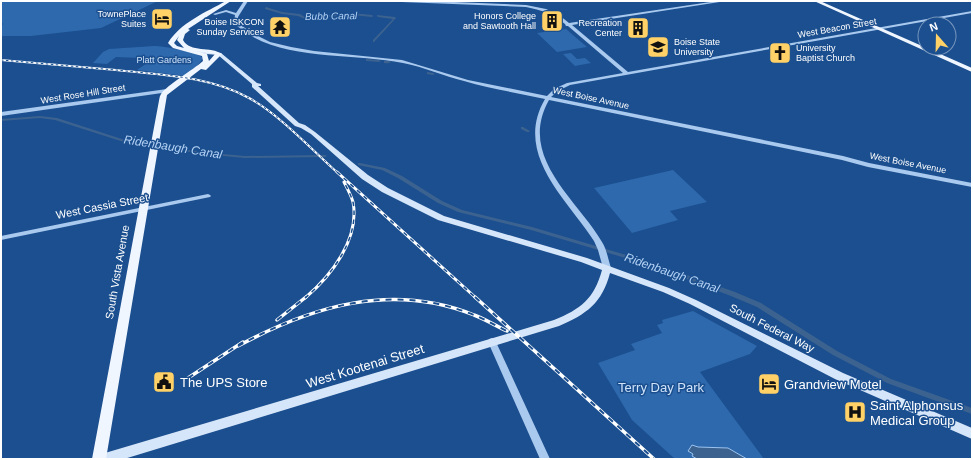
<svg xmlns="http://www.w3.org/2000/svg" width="973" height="460" viewBox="0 0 973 460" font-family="Arial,sans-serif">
<rect width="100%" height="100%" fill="#1b4f8f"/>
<path fill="#2e69ad" d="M1 1H158L101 28 31 36H1V26L3 24 1 22Z
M566 29 587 47 557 52 537 33Z
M154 46C163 46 198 52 203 58L198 65 185 76 137 70 150 61 141 58 116 57 107 64 93 63 103 52 109 49Z
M571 53 577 59 585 58 591 63 575 66 563 54Z
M673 170 707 202 670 211 678 220 632 233 594 188Z
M693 311 757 346 750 354 700 372 764 459H675L632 420 598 363 635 350 631 344 662 333 657 325 663 323 662 320Z"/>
<path fill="#3c6290" stroke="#9cc4f0" d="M692 445 698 447 728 448 747 459H697L692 456 693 454 688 451Z"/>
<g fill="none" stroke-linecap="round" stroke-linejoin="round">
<path fill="#3c6290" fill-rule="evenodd" d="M222 1H226L225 2Z
M266 7 282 12 300 14 305 17 352 13 372 15 373 16 372 17 352 15 305 19 298 16 282 14 265 9V8Z
M377 15 395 17 396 18 374 42H373V40L393 19 378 17 377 16Z
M366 59 379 60 381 61 379 62 367 61H366Z
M384 61H389L391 62C389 64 386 63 384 63Z
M427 72 433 73 435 74 433 75 427 74Z
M40 116 57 118 131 142 212 153 245 156 325 155 327 156 325 157 245 158 212 155 130 144 55 120 40 118 1 121V119Z
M521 127H523L530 131 529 132H527L521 129Z
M358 163H360L385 168 402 176 442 201 462 210 532 227 653 263 735 292 761 303 837 351 891 379 972 408V414L887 383 833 355 757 307 731 296 649 265 531 230 458 212 438 203 398 178 382 170 358 165Z"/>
<path fill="#a9c9ee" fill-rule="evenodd" d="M244 1H248L238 17V23L252 33 270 42 291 47 314 51 402 60 468 80 547 96 554 89 567 83 623 73 568 26H566L565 24C553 14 541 10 526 7L402 2 400 1H430L526 5 546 9 559 15 569 23 717 1H726L572 25 628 72 972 11V13L570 85 558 91 551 97 843 156 869 163 972 183V187L868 167 842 160 549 100C517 157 577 199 602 242 607 250 608 259 611 268L610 270H604L603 268 598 250 594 241C567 199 513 154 545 99 518 93 491 89 464 81 444 76 424 67 403 63 351 52 275 63 234 23L235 15 226 12 215 15 213 14 226 10 236 13Z
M167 89 170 91 169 92 1 116V112Z
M208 194 210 195 211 196 210 197 1 240V236Z
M492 338 495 339 496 342 550 459H540L488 342 489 339Z"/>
<path fill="#d6e6fa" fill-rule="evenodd" d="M197 50 221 53 257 83 261 84V86H258L299 123 305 125 315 132 368 175 388 188 444 216 587 258 669 288 696 300 843 373 972 428V439L835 379 690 304 663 292 610 273C602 303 587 314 559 326L124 459H99L101 455 105 453 554 320C581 309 594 299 602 270L581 262 438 220 382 192 362 179 311 134 301 128 295 126 252 87V84L218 55 195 53V51Z"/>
<path fill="#f0f6ff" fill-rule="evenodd" d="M226 1H231L188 29 190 30 185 34 183 40C190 53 211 46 222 54L206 70 201 69 167 95 106 459H92L158 106C159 102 159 97 161 94 167 85 193 70 203 61L202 56 173 48 168 43C180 23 206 12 226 1ZM179 36 177 40 184 48 177 46 174 43ZM196 51 215 54 209 61 207 54Z
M814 1H820L972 68V72Z"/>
<g stroke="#fff" stroke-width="2">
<path id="rail-far2" d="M1 60C39 63 78 67 116 70 161 75 209 76 249 98 279 114 312 150 338 173"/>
</g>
<g stroke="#fff" stroke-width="3">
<path id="rail-far1" d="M337 172 476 298
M305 298C331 276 360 239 353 202 351 195 347 188 344 182"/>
</g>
<g stroke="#fff" stroke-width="3.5">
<path id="rail" d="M475 297 654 459
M277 320 306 297
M238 346C312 306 392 282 474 315 485 319 496 326 507 331
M188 378 243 342"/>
</g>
<use href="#rail-far2" stroke="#1b4f8f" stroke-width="1" stroke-dasharray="2.5" stroke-linecap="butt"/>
<use href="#rail-far1" stroke="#1b4f8f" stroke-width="1.5" stroke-dasharray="4.5" stroke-linecap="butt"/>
<use href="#rail" stroke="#1b4f8f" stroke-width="2" stroke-dasharray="6" stroke-linecap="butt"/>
</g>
<defs>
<g id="hotel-square" transform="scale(1.15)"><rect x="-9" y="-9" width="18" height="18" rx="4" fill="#ffd166" stroke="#1b4f8f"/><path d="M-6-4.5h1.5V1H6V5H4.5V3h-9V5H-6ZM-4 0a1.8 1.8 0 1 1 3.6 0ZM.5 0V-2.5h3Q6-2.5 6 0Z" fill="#111"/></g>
<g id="building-square" transform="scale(1.15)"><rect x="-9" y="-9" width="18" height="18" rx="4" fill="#ffd166" stroke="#1b4f8f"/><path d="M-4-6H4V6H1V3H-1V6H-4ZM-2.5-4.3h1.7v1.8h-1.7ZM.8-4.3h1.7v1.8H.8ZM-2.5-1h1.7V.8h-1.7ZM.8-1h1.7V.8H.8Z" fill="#111"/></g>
<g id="temple-square" transform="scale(1.15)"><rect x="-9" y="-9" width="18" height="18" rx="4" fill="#ffd166" stroke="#1b4f8f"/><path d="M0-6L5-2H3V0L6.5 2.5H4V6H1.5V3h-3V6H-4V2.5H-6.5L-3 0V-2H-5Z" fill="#111"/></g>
<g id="university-square" transform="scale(1.15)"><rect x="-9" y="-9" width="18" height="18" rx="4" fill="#ffd166" stroke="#1b4f8f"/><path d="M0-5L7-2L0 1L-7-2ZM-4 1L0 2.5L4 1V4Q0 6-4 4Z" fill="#111"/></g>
<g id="church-square" transform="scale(1.15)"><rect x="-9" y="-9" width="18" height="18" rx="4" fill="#ffd166" stroke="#1b4f8f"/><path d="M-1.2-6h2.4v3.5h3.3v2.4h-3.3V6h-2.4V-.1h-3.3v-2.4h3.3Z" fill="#111"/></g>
<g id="civic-square" transform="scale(1.15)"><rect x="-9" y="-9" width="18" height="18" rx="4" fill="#ffd166" stroke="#1b4f8f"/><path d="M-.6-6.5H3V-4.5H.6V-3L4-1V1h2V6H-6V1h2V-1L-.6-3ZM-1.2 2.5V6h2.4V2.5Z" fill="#111"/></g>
<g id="hospital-square" transform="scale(1.15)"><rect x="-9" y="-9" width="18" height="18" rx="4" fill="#ffd166" stroke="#1b4f8f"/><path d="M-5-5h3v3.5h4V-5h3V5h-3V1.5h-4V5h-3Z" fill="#111"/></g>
</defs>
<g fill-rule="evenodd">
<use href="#hotel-square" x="162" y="19"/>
<use href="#building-square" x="552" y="21"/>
<use href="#temple-square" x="280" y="27"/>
<use href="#building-square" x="638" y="28"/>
<use href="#university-square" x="658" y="47"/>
<use href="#church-square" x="780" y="53"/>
<use href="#civic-square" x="164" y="382"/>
<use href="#hotel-square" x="769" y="384"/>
<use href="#hospital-square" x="855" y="412"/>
</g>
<g text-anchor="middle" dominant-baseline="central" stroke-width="3" stroke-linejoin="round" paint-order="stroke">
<g font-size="9" fill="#fff" stroke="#1b4f8f" text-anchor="end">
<text x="146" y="14">TownePlace<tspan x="146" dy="10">Suites</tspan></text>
<text x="536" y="16">Honors College<tspan x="536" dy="10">and Sawtooth Hall</tspan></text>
<text x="264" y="22">Boise ISKCON<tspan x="264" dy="10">Sunday Services</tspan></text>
<text x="622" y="23">Recreation<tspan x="622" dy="10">Center</tspan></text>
<text x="674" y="42" text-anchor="start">Boise State<tspan x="674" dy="10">University</tspan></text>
<text x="796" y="48" text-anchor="start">University<tspan x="796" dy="10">Baptist Church</tspan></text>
</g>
<g font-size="9" fill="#fff" stroke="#1b4f8f">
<text transform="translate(837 28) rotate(-10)">West Beacon Street</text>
<text transform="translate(83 94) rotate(-9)">West Rose Hill Street</text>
<text transform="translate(591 98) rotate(12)">West Boise Avenue</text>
<text transform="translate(908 163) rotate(11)">West Boise Avenue</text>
</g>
<g font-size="9" fill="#cfe3fa" stroke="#1b4f8f">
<text x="164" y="60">Platt Gardens</text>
</g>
<g font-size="10" font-style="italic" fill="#b5d3f5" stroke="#1b4f8f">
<text transform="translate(331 16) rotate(-1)">Bubb Canal</text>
</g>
<g font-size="11" fill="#fff" stroke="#1b4f8f">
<text transform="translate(102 206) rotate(-11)">West Cassia Street</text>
<text transform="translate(117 272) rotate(-80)">South Vista Avenue</text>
<text transform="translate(772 328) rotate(27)">South Federal Way</text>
</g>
<g font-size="12" font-style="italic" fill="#b5d3f5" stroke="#1b4f8f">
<text transform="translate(173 147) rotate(9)">Ridenbaugh Canal</text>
<text transform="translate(672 273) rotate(19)">Ridenbaugh Canal</text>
</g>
<g font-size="13" fill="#fff" stroke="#1b4f8f">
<text transform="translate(365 366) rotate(-17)">West Kootenai Street</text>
</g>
<g font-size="13" fill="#fff" stroke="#1b4f8f" text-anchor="start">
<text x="180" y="382">The UPS Store</text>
<text x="784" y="384">Grandview Motel</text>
<text x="870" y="405">Saint Alphonsus<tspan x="870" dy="15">Medical Group</tspan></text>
</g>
<g font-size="13" fill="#cfe3fa" stroke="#1b4f8f">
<text x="661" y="387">Terry Day Park</text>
</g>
</g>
<rect width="973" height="460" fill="none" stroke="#ffffff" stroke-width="4"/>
<g transform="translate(937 36) rotate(340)"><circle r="19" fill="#1b4f8f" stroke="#7695bc"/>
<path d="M0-3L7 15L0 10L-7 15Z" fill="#ffd166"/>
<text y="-6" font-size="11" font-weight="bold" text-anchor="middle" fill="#ffffff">N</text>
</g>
</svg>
